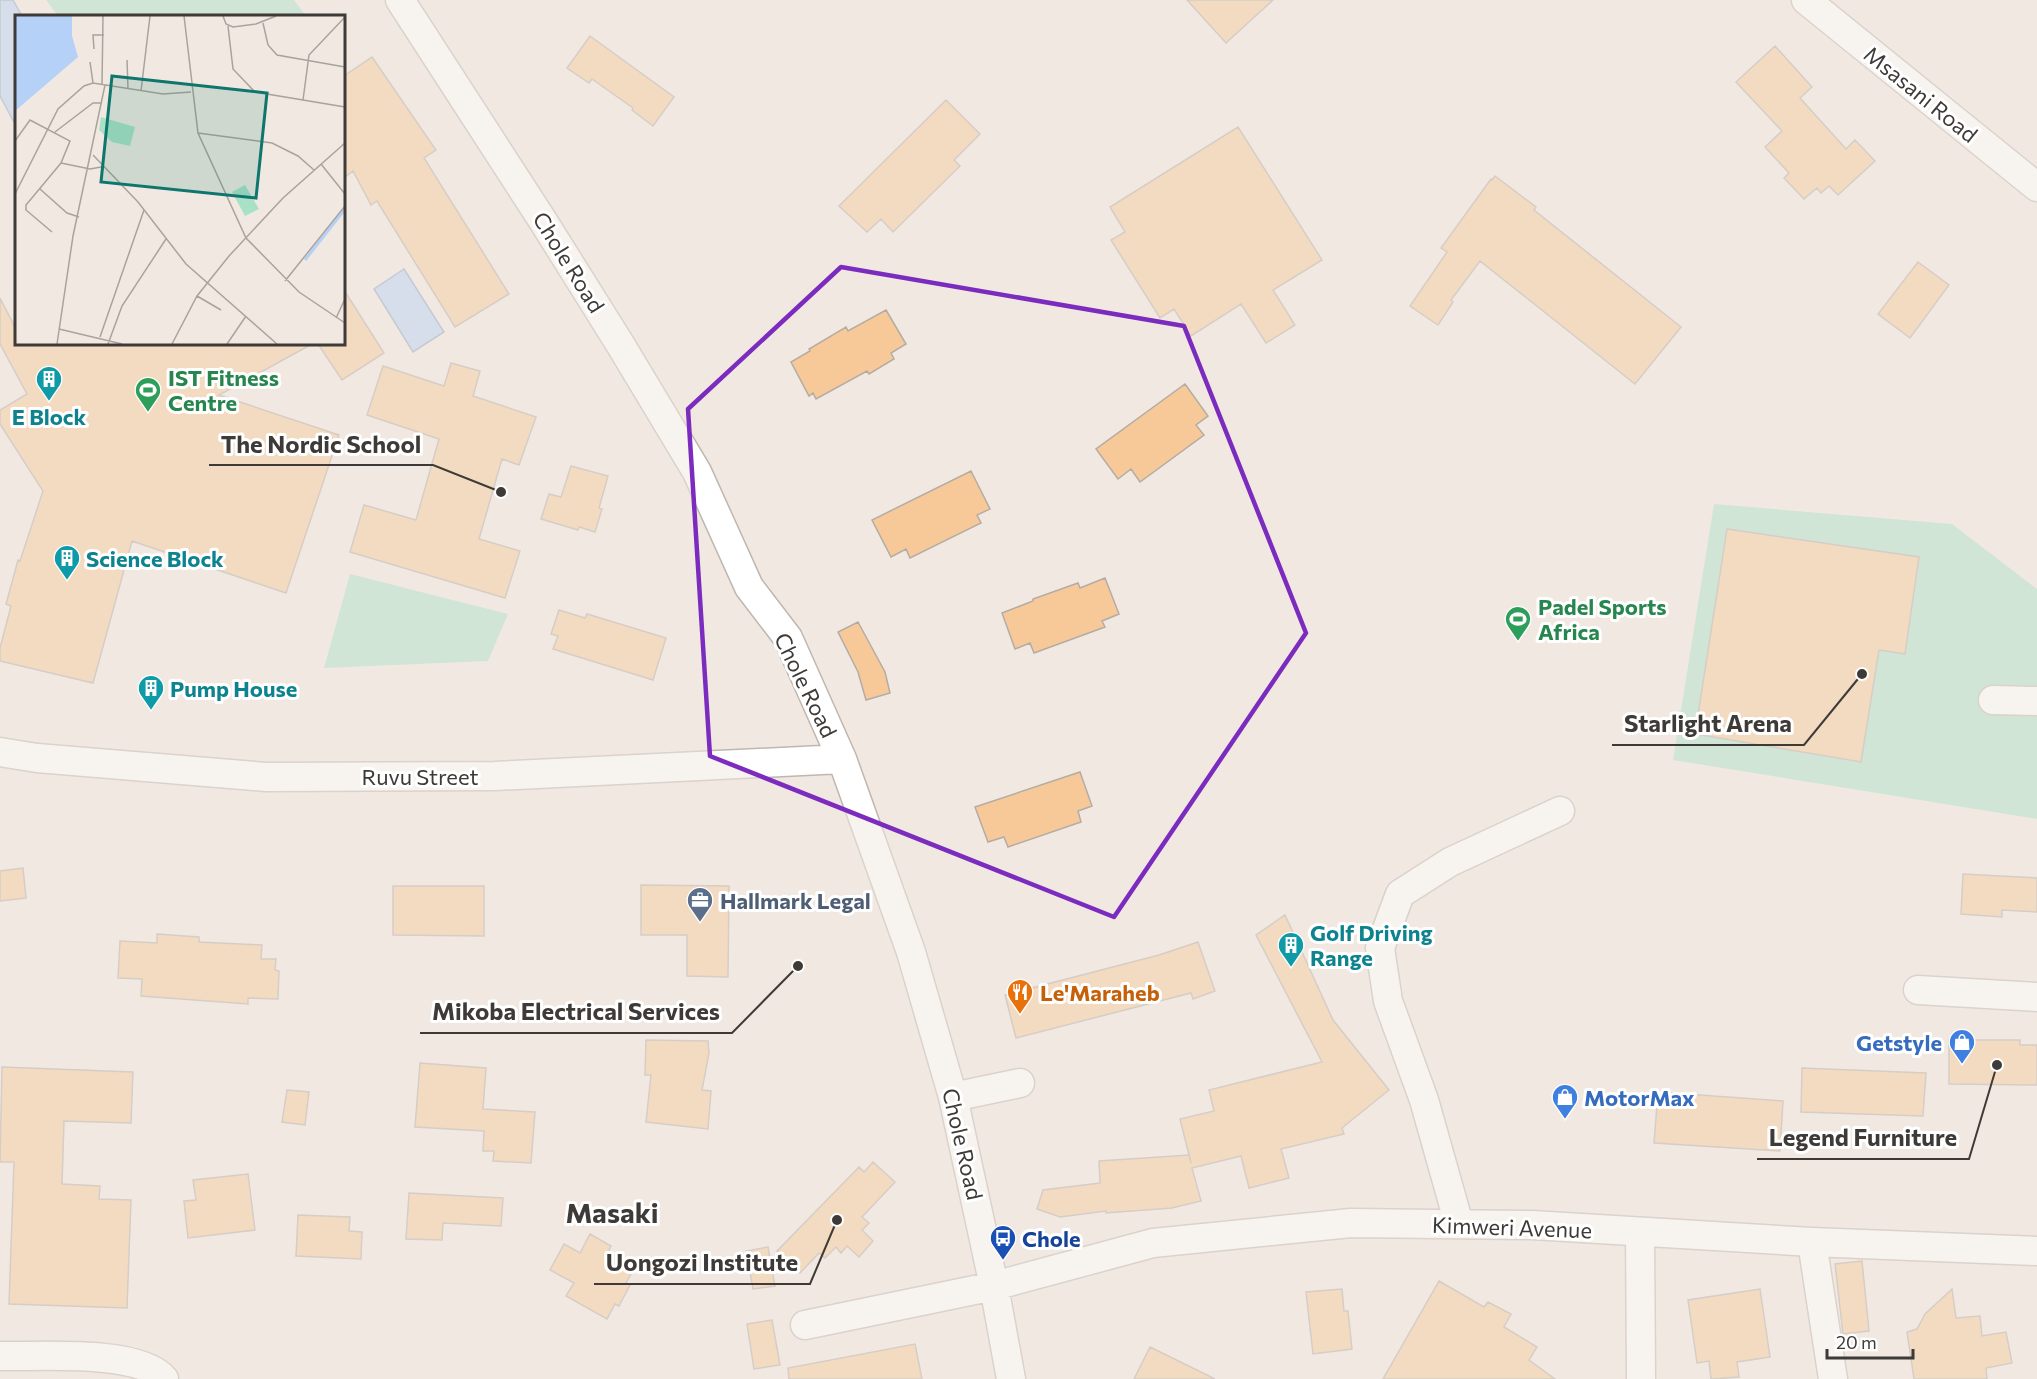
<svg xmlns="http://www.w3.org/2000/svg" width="2037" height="1379" viewBox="0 0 2037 1379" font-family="Commissioner,sans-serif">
<rect width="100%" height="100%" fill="#f1e9e1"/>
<path fill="#a8e1c5" d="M46 0H294L306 16H58Z
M1714 504 1952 524 2037 589V819L1673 760Z
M350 574 508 614 488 661 324 668Z"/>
<path fill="#b5d1f7" stroke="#91a4bd" stroke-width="1.5" d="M0 0H13L22 16H16V126L0 96Z
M404 269 444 332 413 352 374 289Z"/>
<path fill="#f7c999" stroke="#b4aca4" stroke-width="1.5" d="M1187 0H1273L1226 43Z
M590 36 674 97 653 126 632 110 633 108 592 79 589 83 567 68Z
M1775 46 1812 87 1800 98 1846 149 1855 140 1875 161 1838 195 1829 186 1821 193 1817 188 1804 199 1784 178 1789 173 1765 147 1782 131 1736 82Z
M372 57 436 150 424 158 509 294 455 327 377 201 371 205 353 171 344 178V76Z
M946 100 980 134 954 160 960 166 893 232 881 219 867 232 839 206Z
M1238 127 1322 260 1273 290 1295 325 1266 343 1241 304 1191 336 1174 309 1160 318 1111 240 1125 232 1110 207Z
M1495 176 1536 207 1534 210 1681 327 1635 384 1480 261 1451 300 1453 302 1438 325 1410 306 1447 252 1441 248 1491 179 1492 180Z
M1918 262 1949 285 1910 338 1878 314Z
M344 290 384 353 342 380 318 344H344Z
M0 298 16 329V344H312L219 395 339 435 286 593 132 541 93 683 0 661V648L11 606 6 604 18 560 20 561 43 491 0 424V410L27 394 0 344Z
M886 310 906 344 891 353 894 359 869 374 867 371 816 399 813 393 809 396 791 362 810 351 809 349 846 327 848 331Z
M451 363 480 371 473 396 536 417 519 465 502 459 479 539 520 551 505 598 350 552 364 505 416 520 439 439 367 415 383 366 444 386Z
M1185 384 1208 416 1196 425 1204 435 1140 482 1131 469 1118 479 1096 449Z
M571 466 608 476 599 508 602 509 595 532 579 527 578 530 541 519 549 494 561 497Z
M971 471 990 509 977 515 981 523 910 558 906 549 891 557 872 520Z
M1727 529 1919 557 1905 654 1879 650 1861 762 1695 734Z
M1105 578 1119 614 1102 621 1105 627 1034 653 1030 643 1015 649 1002 613 1033 601V599L1078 583 1080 588Z
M559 610 585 618 587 614 666 638 653 680 553 649 558 636 551 634Z
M858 622 885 672 890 693 866 700 858 672 838 632Z
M1080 772 1092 806 1078 811 1081 822 1008 847 1004 837 988 842 975 807Z
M23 868 26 898 0 901V871Z
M1963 874 2037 878V912L2002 910V917L1961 914Z
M641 885 729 886 728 977 687 976V935H641Z
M393 886H484V936L393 935Z
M1285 915 1333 1020 1389 1090 1342 1128 1344 1134 1281 1149 1289 1178 1249 1188 1241 1156 1192 1168 1201 1201 1172 1208 1106 1213V1211L1060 1217 1037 1209 1043 1190 1100 1183 1099 1161 1189 1155 1191 1163 1180 1119 1214 1111 1209 1090 1322 1062 1256 935Z
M157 934 199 937V942L262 945 261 959H276L275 970 279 971 278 999 248 998V1004L141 996 142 979 118 978 120 941 157 943Z
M1198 942 1215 991 1193 999 1191 993 1016 1038 1005 995 1159 955Z
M646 1040 708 1041 709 1053 702 1090 711 1091 708 1129 646 1122 651 1075H645Z
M1949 1040H2020V1045H2037V1085L1949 1084Z
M420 1063 486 1068 483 1109 535 1112 531 1163 493 1161 494 1151H483L484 1131 415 1127Z
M2 1067 133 1072 131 1123 64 1121 62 1184 100 1186 99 1199 131 1200 127 1308 9 1304 14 1162H0Z
M1802 1068 1926 1073 1923 1116 1801 1112Z
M287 1090 309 1092 305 1125 282 1122Z
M1658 1092 1783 1101 1780 1151 1654 1143Z
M873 1162 895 1182 862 1217 869 1223 862 1230 873 1241 859 1257 847 1246 841 1253 836 1247 825 1258 819 1253 800 1273 777 1251 859 1167 864 1172Z
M248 1174 255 1230 188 1238 184 1201 196 1200 193 1180Z
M409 1193 503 1198 501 1226 443 1223 442 1240 406 1239Z
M298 1215 350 1217 349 1231 362 1232 361 1259 296 1256Z
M590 1234 611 1246 608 1252 635 1267 626 1283 630 1285 619 1306 615 1304 607 1319 566 1296 574 1283 550 1270 564 1244 580 1253Z
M768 1247 775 1286 753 1289 746 1251Z
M1862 1261 1869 1331 1843 1334 1835 1264Z
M1439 1281 1484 1307 1488 1302 1511 1314 1504 1327 1537 1347 1529 1360 1555 1379H1383Z
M1342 1289 1344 1311H1348L1352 1349 1313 1354 1306 1292Z
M1760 1289 1770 1357 1737 1362 1739 1377 1711 1379 1709 1361 1697 1363 1688 1300Z
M1952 1289 1956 1318 1980 1316 1982 1336 2006 1332 2012 1363 1986 1368 1987 1379H1914L1907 1332 1917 1329 1925 1314Z
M772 1320 780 1365 754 1369 747 1324Z
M915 1344 922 1379H789L788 1368Z
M1150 1347 1215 1379H1134Z"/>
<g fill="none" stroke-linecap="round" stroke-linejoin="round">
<g stroke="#bfb7af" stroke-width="31">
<path id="minor" d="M400 0 543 221 620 344 697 472 749 587 788 638 842 759 911 952 953 1097 994 1286 1011 1379
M1806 0 2037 187
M1993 700 2037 701
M0 752 37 758 266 777 495 776 842 759
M1918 990 2037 997
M953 1097 1020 1083
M1459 1224 1424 1100 1388 1001 1380 948 1400 894 1450 862 1560 811
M1640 1232 1641 1379
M1812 1242 1833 1379
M805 1325 994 1286 1153 1243 1351 1223 1532 1225 1812 1242 2037 1251
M0 1356C39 1357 139 1349 164 1379"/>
</g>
<use href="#minor" stroke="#fff" stroke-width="28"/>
</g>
<path d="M0 0H2037V1379H0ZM841 267 1184 326 1306 633 1114 917 710 756 688 409Z" fill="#f1e9e1" fill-opacity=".55" fill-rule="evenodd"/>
<path fill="none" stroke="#7b2cbf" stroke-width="4.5" stroke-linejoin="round" d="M841 267 1184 326 1306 633 1114 917 710 756 688 409Z"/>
<defs>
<g id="building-pin" transform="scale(1.35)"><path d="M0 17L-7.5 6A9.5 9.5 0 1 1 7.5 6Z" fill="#0f9aa8" stroke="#fff"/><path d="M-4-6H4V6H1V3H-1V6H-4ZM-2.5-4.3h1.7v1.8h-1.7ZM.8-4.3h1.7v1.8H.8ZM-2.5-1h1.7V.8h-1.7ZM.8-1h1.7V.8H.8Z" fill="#fff"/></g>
<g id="stadium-pin" transform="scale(1.35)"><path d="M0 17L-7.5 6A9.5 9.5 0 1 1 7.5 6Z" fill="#2e9e5b" stroke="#fff"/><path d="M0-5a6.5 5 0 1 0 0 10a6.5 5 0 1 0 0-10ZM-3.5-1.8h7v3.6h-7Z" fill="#fff"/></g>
<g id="office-pin" transform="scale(1.35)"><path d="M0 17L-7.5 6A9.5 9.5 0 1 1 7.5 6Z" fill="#5c6f8a" stroke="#fff"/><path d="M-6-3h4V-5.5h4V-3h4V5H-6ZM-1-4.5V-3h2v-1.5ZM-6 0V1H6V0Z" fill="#fff"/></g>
<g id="restaurant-pin" transform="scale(1.35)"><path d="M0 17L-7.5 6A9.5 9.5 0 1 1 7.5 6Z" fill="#e8710a" stroke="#fff"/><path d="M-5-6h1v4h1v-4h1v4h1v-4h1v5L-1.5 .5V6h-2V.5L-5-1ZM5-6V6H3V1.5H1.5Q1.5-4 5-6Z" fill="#fff"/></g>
<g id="shop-pin" transform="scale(1.35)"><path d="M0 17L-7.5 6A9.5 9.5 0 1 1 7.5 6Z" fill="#3f7fe0" stroke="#fff"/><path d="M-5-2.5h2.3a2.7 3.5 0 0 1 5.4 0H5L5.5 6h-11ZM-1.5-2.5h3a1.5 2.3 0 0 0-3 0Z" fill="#fff"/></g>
<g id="bus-pin" transform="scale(1.35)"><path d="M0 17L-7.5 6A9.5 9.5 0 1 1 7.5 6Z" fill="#1a4fb4" stroke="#fff"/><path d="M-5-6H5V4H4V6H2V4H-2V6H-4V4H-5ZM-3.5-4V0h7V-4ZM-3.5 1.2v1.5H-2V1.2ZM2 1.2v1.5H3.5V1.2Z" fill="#fff"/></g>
</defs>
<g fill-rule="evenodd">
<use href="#building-pin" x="49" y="379"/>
<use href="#stadium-pin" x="148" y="390"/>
<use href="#building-pin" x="67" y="558"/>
<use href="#stadium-pin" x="1518" y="619"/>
<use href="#building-pin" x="151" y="688"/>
<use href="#office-pin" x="700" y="900"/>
<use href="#building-pin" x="1291" y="945"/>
<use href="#restaurant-pin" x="1020" y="992"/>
<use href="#shop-pin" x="1962" y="1042"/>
<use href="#shop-pin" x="1565" y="1097"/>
<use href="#bus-pin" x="1003" y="1238"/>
</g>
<g text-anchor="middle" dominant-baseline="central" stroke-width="6" stroke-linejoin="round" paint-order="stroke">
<g font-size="22" fill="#3d3a37" stroke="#fff">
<text transform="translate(1921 94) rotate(39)">Msasani Road</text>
<text transform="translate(569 262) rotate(58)">Chole Road</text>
<text transform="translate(806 685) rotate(64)">Chole Road</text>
<text x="420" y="776">Ruvu Street</text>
<text transform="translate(963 1144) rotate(77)">Chole Road</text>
<text transform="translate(1512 1227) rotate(2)">Kimweri Avenue</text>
</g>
<g font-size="22" font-weight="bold" fill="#27864d" stroke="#fff" text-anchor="start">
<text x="168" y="377">IST Fitness<tspan x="168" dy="25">Centre</tspan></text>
<text x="1538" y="606">Padel Sports<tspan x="1538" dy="25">Africa</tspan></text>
</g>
<g font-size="22" font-weight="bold" fill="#0d838f" stroke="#fff" text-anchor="start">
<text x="49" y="416" text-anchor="middle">E Block</text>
<text x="86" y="558">Science Block</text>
<text x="170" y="688">Pump House</text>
<text x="1310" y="932">Golf Driving<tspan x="1310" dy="25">Range</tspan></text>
</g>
<g font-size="22" font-weight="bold" fill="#4e5e75" stroke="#fff" text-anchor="start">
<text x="720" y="900">Hallmark Legal</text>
</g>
<g font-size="22" font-weight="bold" fill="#c56008" stroke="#fff" text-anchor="start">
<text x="1040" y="992">Le'Maraheb</text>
</g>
<g font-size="22" font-weight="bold" fill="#366cbe" stroke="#fff" text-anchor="end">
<text x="1942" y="1042">Getstyle</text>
<text x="1584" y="1097" text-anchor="start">MotorMax</text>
</g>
<g font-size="22" font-weight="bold" fill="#164399" stroke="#fff" text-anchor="start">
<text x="1022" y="1238">Chole</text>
</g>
<g font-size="28" font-weight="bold" fill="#3d3a37" stroke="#fff">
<text x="612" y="1212">Masaki</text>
</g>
</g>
<g transform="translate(15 15)">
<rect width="330" height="330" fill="#f1e9e1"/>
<path d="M86 102 120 112 115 131 97 127 84 115ZM230 170 244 194 230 201 217 177Z" fill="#a8e1c5"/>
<path d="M0 1H57V21L63 42 0 96Z" fill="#b5d1f7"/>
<path fill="none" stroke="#b5d1f7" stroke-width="3" d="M290 245 330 194"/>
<path fill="none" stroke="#a9a39d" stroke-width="1.5" d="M169 1 183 118 231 223 284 277 330 308M208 1 211 9 218 12 241 9 261 1M248 8 253 30 262 40 330 52M213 11 218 54 240 77 330 92M79 34 78 20H89M112 45 113 74M75 47 78 68M87 70 88 1M126 76 135 1M288 85 294 40 330 2M40 117 78 88H86M183 118 257 128 283 141 299 155M0 126 15 105 55 126 46 148 11 190V195L37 217M78 140 123 187 171 249 262 329M46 148 75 154 86 152M306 149 330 179M25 174 52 198 64 202M0 179 43 94 69 71 78 68 148 79 176 77M270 266 330 191M182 281 206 295M321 303 330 284M44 314 107 329M85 322 129 195M42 329 58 221 90 70M93 329 107 291 151 224M157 329 182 281 214 241 268 183 330 128M212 329 231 301"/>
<path fill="#0f766e" fill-opacity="0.15" stroke="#0f766e" stroke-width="3" d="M97 61 252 78 241 183 86 167Z"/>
<rect width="330" height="330" fill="none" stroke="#3d3a37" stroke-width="3"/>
</g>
<path fill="none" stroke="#3d3a37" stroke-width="2" d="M501 492L433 465H209M1862 674L1804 745H1612M798 966L732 1033H420M1997 1065L1969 1159H1757M837 1220L810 1284H594"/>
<g fill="#3d3a37" stroke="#fff" stroke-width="2">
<circle cx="501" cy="492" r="6"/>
<circle cx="1862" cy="674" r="6"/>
<circle cx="798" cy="966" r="6"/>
<circle cx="1997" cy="1065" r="6"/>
<circle cx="837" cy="1220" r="6"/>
</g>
<g font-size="24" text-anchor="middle" font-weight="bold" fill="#3d3a37" stroke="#fff" stroke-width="6" stroke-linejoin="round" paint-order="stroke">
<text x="321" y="453">The Nordic School</text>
<text x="1708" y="732">Starlight Arena</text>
<text x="576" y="1020">Mikoba Electrical Services</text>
<text x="1863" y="1146">Legend Furniture</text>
<text x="702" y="1271">Uongozi Institute</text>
</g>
<path d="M1827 1349v9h86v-9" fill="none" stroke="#3d3a37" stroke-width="3"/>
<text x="1836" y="1349" font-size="18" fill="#3d3a37" stroke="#ffffff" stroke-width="4.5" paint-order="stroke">20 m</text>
</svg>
